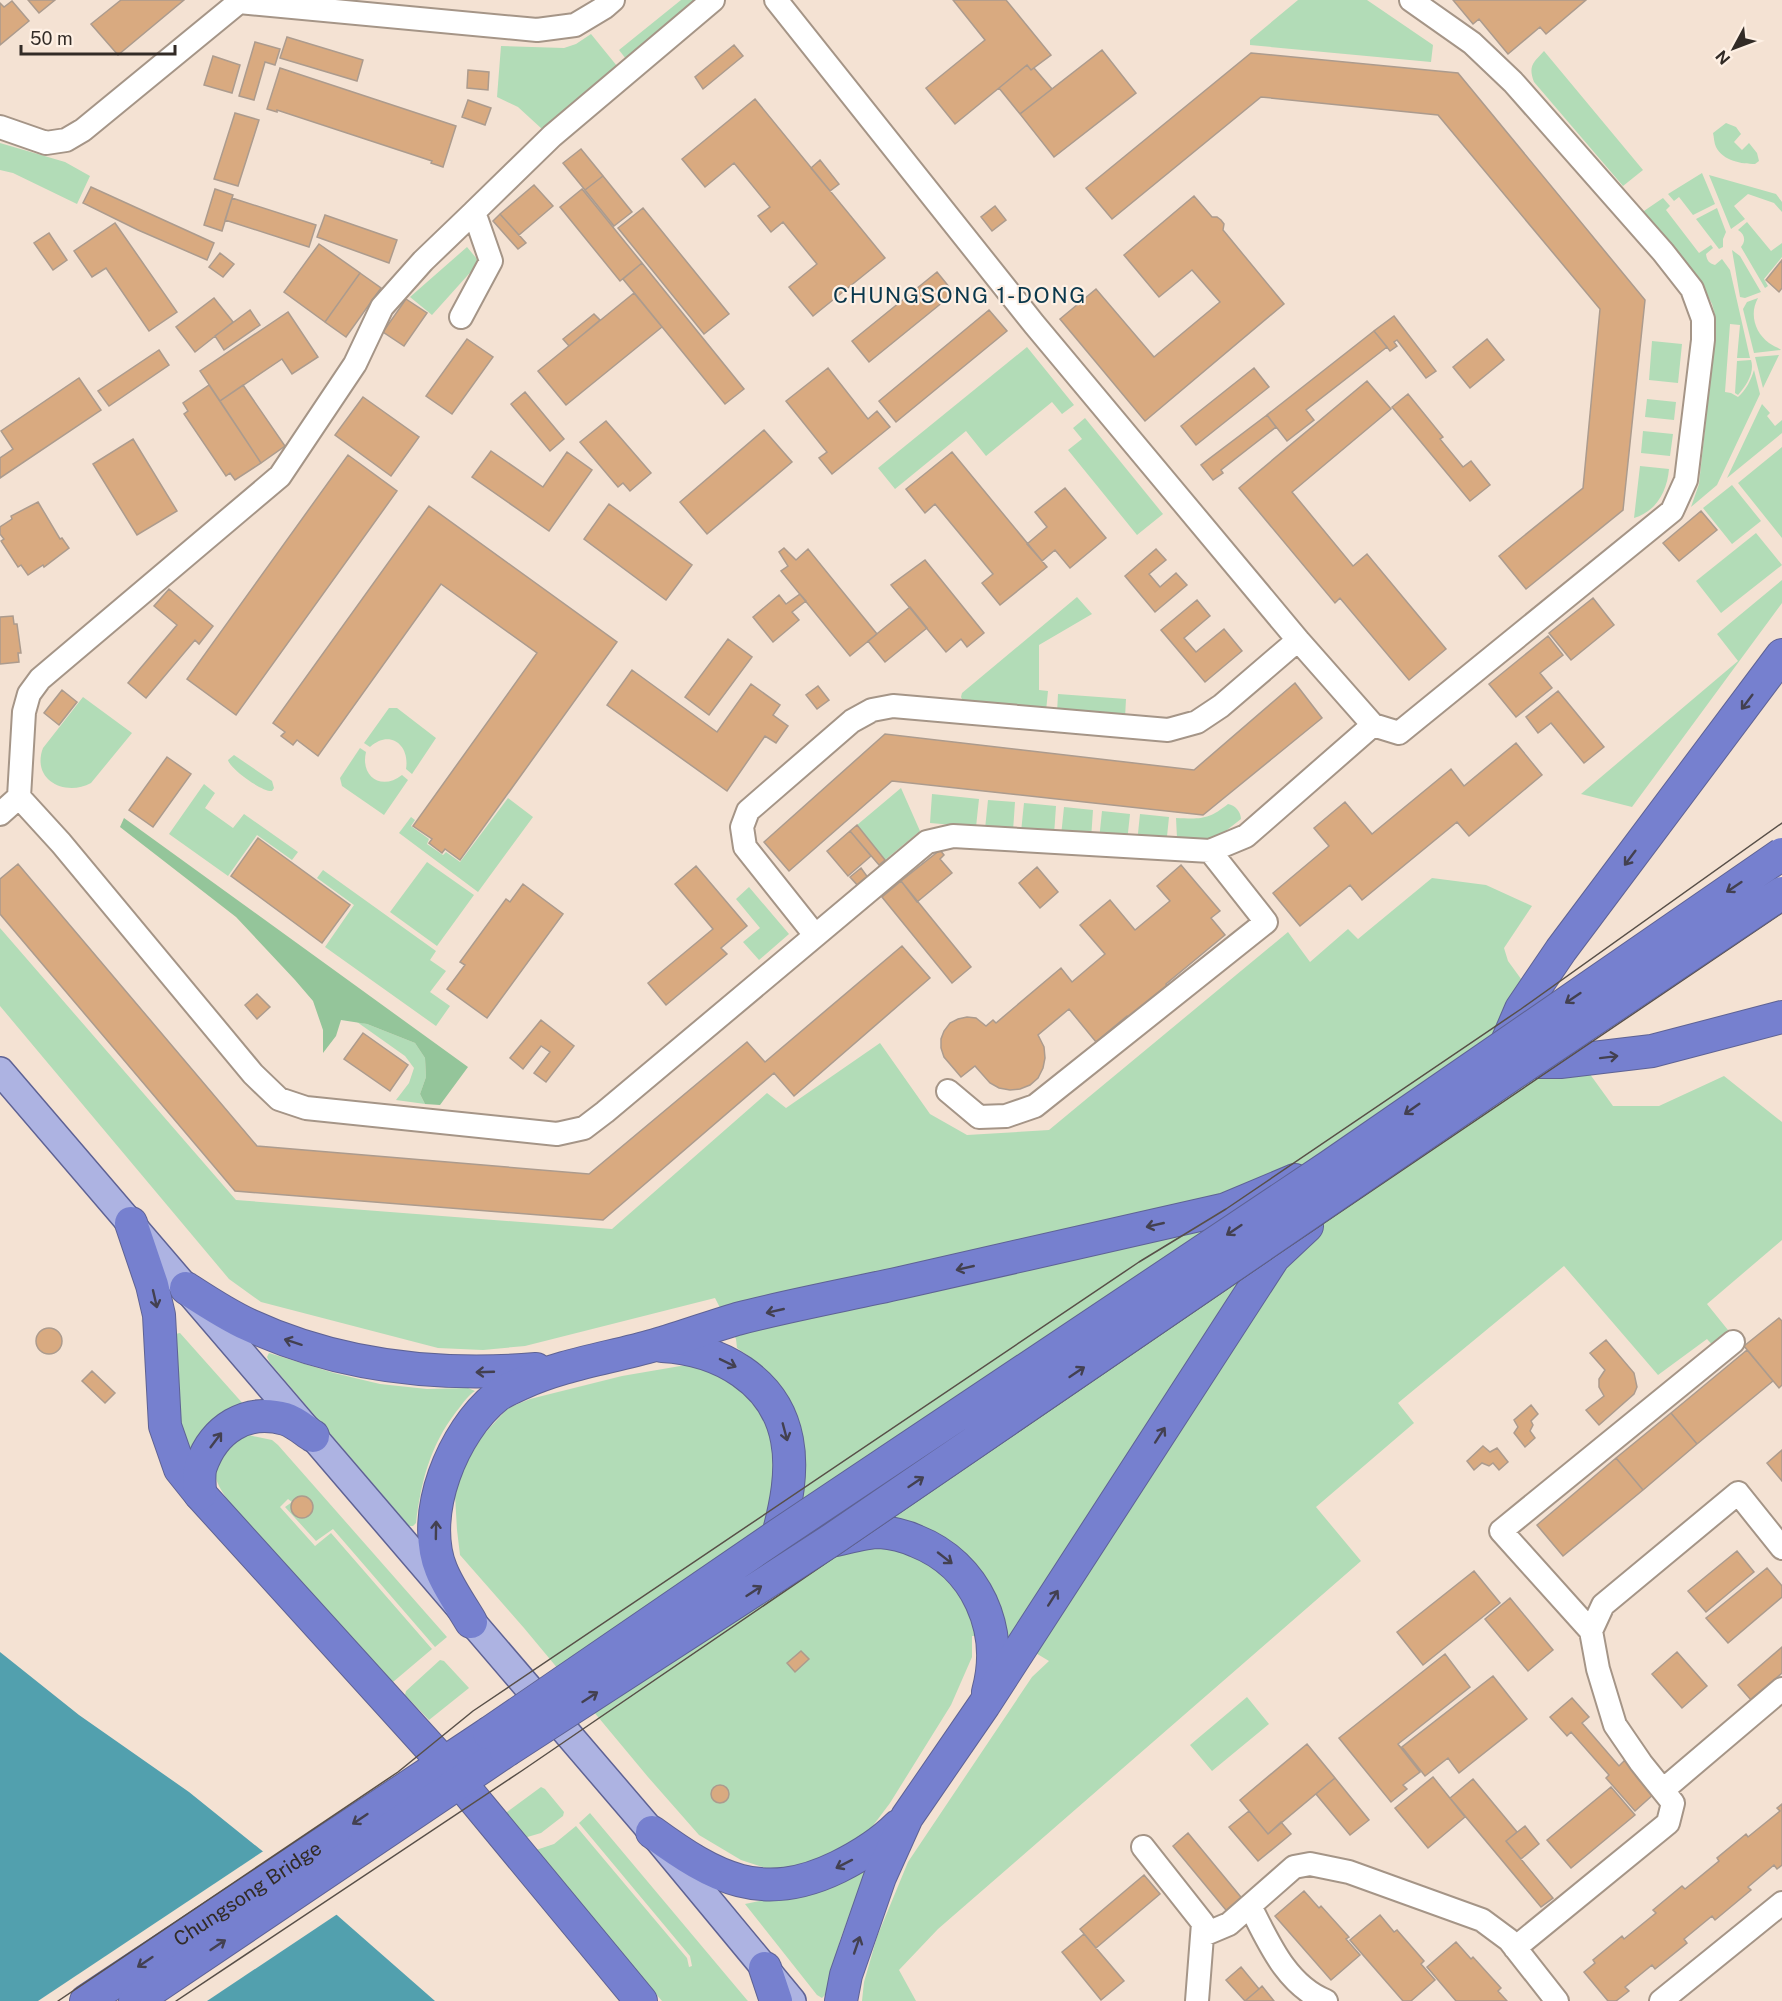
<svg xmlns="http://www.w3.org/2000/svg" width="1782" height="2001" viewBox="0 0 1782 2001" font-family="'Public Sans',sans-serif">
<rect width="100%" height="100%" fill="#f4e2d3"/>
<path fill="#b2dcb7" d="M681 0H699L626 59 619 50Z
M1298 0H1367L1433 45 1431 62 1250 45V40Z
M591 34 617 66 542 129 518 107 497 97 501 46 564 48 576 44Z
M1544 51 1643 170 1623 186 1534 82C1528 66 1533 63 1544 51Z
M1726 123 1736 127 1741 134 1734 142 1742 150 1749 143 1757 153 1759 161 1755 164C1742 164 1723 161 1716 147 1714 143 1714 137 1713 133Z
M0 143 65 162 90 176 77 204 13 173 0 170Z
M1702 173 1715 204 1693 215 1679 197 1674 201 1668 194Z
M1709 175 1776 194 1782 202V212L1774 203 1748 194 1734 206 1745 219 1731 229Z
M1663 198 1670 206 1666 210 1699 253 1711 245 1713 248 1706 254C1707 261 1709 263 1715 265L1722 259 1730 270 1750 358H1737L1740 325 1730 324 1725 392 1731 393 1738 397C1746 390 1751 380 1754 370L1760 394 1717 485 1691 507 1699 484 1714 344 1715 315 1712 304 1706 292 1641 213Z
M1717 208 1726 232 1723 239V247L1719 249 1696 219Z
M1747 222 1771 251 1782 243V257L1764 279 1768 286 1765 288 1741 247C1746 241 1745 234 1738 230Z
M467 247 477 259 476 266 432 315 410 297Z
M1732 250 1740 256 1761 292 1745 298 1740 297Z
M1758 298C1749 314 1755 333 1769 343 1773 346 1779 348 1781 350L1754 353 1743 309 1747 302Z
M1652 341 1682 344 1678 383 1649 380Z
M1027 347 1074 405 1062 414 1052 402 986 456 966 431 895 489 878 468Z
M1779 355 1763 388 1755 357Z
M1751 360C1755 373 1746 386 1738 395L1735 393 1737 361Z
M1647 399 1676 402 1674 420 1645 417Z
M1762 404 1770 413 1767 416 1775 426 1782 420V433L1727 478Z
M1085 418 1163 514 1137 535 1068 450 1082 439 1073 428Z
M1643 431 1673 434 1670 456 1641 453Z
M1782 447V538L1738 483Z
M1640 466 1669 469C1667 491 1657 511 1634 518Z
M1732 485 1761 521 1732 544 1703 508Z
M1756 533 1782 565 1721 613 1696 581Z
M1782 580V603L1632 807 1581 794 1738 661 1717 634Z
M1077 597 1092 614 1039 645V690L1048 691 1046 711 964 703 961 697 962 693Z
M1058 694 1126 699 1125 718 1057 713Z
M83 697 132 733 91 783C65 797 31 780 43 748Z
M389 708H397L436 738 412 774 406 769C410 745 390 729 370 747L364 743Z
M360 748 366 752C360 777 382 791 402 775L408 780 384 815 342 786 340 778Z
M234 755 272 781 274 788 272 791C262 792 230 769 228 760Z
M204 784 215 793 205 808 233 828 244 814 298 852 292 860 257 835 228 876 169 834Z
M901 788 920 831 885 860 857 825Z
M932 794 979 799 976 827 930 823Z
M508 798 533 817 478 892 399 833 411 817 415 820 411 826 429 839 427 844 443 855 446 852 460 862Z
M988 800 1015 802 1013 831 985 829Z
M1024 803 1056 806 1054 835 1021 832Z
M1228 804C1235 805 1241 812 1241 819L1214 840 1177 838 1176 818C1201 819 1208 820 1228 804Z
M1064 807 1093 810 1091 839 1061 836Z
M1102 811 1130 814 1127 842 1099 840Z
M1140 814 1169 817 1166 846 1137 843Z
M427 862 474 895 437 946 390 912Z
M323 870 436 951 430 960 446 971 430 992 450 1006 436 1026 325 947 354 905 317 878Z
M1432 878 1486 885 1532 906 1504 948 1508 961 1613 1106H1659L1724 1076 1782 1122V1240L1707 1304 1732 1335 1715 1348 1707 1339 1658 1375 1564 1266 1398 1403 1414 1423 1316 1507 1361 1561 938 1929 899 1970 916 2001H862L864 1982 877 1937 908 1862 1032 1677 1049 1661 1007 1636H972V1657L951 1705 890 1803 863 1839 818 1868 775 1871 741 1860 699 1835 648 1777 524 1628 460 1555 457 1530 455 1495 463 1468 483 1435 508 1408 530 1399 622 1376 692 1364 719 1372 735 1386 747 1355 737 1348 736 1339 715 1298 525 1346 483 1350 438 1348 261 1302 229 1279 0 1006V928L236 1200 612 1229 767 1093 786 1108 880 1043 930 1114 967 1135 1049 1130 1288 932 1310 962 1348 929 1358 939Z
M749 887 789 934 759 960 743 942 760 928 736 899Z
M357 1022 367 1024 415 1043 425 1058 426 1077 420 1094 425 1104 396 1100 409 1083 414 1068 405 1056Z
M180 1333 245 1406 193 1455 178 1438 175 1334Z
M269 1353 334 1373 380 1384 427 1389 468 1388 475 1391C467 1396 462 1405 456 1412 430 1446 421 1482 416 1523L413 1526H409L270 1363 267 1357Z
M248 1435 272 1440 278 1445 447 1637 435 1647 333 1529 316 1541 285 1507 292 1502 288 1499 280 1507 315 1546 331 1533 432 1649 393 1682 230 1503C217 1485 207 1470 225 1452 232 1444 238 1439 248 1435Z
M440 1660 444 1661 469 1688 429 1720 405 1695 406 1691Z
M1247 1697 1269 1724 1212 1771 1190 1745Z
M541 1787 545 1789 564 1812 563 1816 541 1833 524 1838 503 1815Z
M590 1813 747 2000 748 2001H662L533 1851 554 1844 576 1826 687 1958 689 1967 692 1966 690 1956 579 1823Z
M859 1869 866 1871 840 1940 826 1994 822 1998 817 1995 745 1904 801 1892Z"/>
<path fill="#94c59a" d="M124 818 468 1067 440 1105 425 1104 420 1094 426 1077 425 1058 415 1043 367 1024 341 1020 336 1036 323 1053V1030L313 1001 295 980 236 917 120 827Z"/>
<path fill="#52a0ae" d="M0 1652 79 1715 189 1792 281 1866 435 2001H0Z"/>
<path fill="#f4e2d3" d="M265 1850 339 1913 207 2001H38Z"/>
<path fill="#d9aa80" stroke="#ac9b8d" stroke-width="1.5" d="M28 0H55L39 13Z
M121 0H184L118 55 91 24Z
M953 0H1006L1051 55 1031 70 1027 65 955 124 926 88 985 40Z
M1453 0H1586L1546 34 1540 27 1508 54 1479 19 1473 24Z
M12 1 29 21 0 45V3L4 7Z
M287 37 363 60 357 81 280 58Z
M255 42 280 49 275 65 265 62 254 100 239 96Z
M734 45 743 56 703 89 695 77Z
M1102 50 1136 93 1054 157 1020 114Z
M1251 53 1458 73 1645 300 1623 510 1526 589 1499 556 1583 488 1600 309 1438 115 1261 97 1112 219 1086 188Z
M213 56 240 65 232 93 204 85Z
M1027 65 1031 70 1034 68 1052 89 1020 114 999 88Z
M280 68 456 126 443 167 431 163 432 161 277 110V112L267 109Z
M468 70 489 72 488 90 467 88Z
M755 99 885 258 813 316 789 287 817 264 783 222 771 232 758 216 770 207 734 163 705 187 682 159Z
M468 100 491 108 485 125 462 117Z
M235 113 259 120 238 186 214 179Z
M581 149 603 176 585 190 563 163Z
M820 160 839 184 830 191 811 168Z
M603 176 632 212 614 226 585 190Z
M534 185 553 206 519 235 500 214Z
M91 187 214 243 207 260 138 230 83 203Z
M215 189 233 195 222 231 204 225Z
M582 189 642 263 620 281 560 207Z
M1194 196 1212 217H1217L1221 220 1224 224 1223 230 1284 304 1145 421 1060 319 1096 289 1154 357 1220 302 1192 270 1159 297 1124 255Z
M232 198 316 225 309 247 225 220Z
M995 206 1006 220 992 231 981 217Z
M643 208 729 314 704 334 618 228Z
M500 214 526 243 518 249 493 221Z
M325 215 397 240 389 263 317 237Z
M115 223 177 312 149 331 106 268 92 277 74 251Z
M49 233 67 260 53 270 34 243Z
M319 244 360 273 325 322 284 292Z
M220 253 234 264 223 277 209 267Z
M1782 260V288L1779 292 1766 280Z
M642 263 744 389 725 404 623 279Z
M937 272 954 293 869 362 852 341Z
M360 273 381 288 346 337 325 322Z
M634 293 662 327 566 405 538 371Z
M214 298 233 322 195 352 176 327Z
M406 299 427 313 404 346 383 332Z
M250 310 260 325 224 350 215 336Z
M989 310 1007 331 896 422 879 401Z
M288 312 318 357 292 374 282 359 220 401 200 371Z
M594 314 600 320 569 346 563 339Z
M1394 316 1436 371 1426 378 1397 340 1394 342 1397 346 1390 351 1374 331Z
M1374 331 1387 347 1306 410 1314 420 1287 441 1267 415Z
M467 339 493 357 452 414 426 396Z
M1487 339 1504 360 1470 388 1453 367Z
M159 350 169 365 109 406 98 391Z
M828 368 868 419 877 411 890 427 832 474 819 458 827 452 786 401Z
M1254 368 1269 387 1196 445 1181 426Z
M79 378 101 410 0 478V458L13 449 1 431Z
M1367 381 1391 409 1292 492 1353 566 1367 554 1446 649 1409 680 1340 598 1335 603 1239 488Z
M209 385 261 463 235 480 230 473 226 476 184 414 188 411 183 403Z
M243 385 285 446 261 463 220 401Z
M525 392 564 439 550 451 511 404Z
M1408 394 1443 437 1440 439 1463 467 1471 461 1490 485 1470 501 1392 407Z
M363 397 419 437 391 476 335 435Z
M1267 415 1276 427 1221 470 1223 473 1213 480 1201 465Z
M606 421 651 473 630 491 623 483 618 487 580 442Z
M764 430 792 462 707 534 680 502Z
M133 439 177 511 137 535 93 464Z
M491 451 543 487 567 452 592 470 549 531 472 477Z
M952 452 1047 567 1000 605 982 583 993 574 935 504 925 513 906 489Z
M348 455 397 491 236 715 187 679Z
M1065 488 1106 538 1070 568 1055 550 1042 561 1027 544 1047 527 1035 512Z
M38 502 60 539 62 538 69 548 44 567 43 565 28 575 21 565 18 567 1 541 4 539 0 534V527L12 519 11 516Z
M609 504 692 565 666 600 584 539Z
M429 506 617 642 460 860 445 849 442 853 429 843 432 839 413 826 537 653 441 584 318 756 297 740 293 745 281 736 285 732 273 723Z
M1701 511 1717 530 1679 561 1663 543Z
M784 548 796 560 808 549 877 634 850 656 781 571 788 566 779 552Z
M1156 549 1166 560 1149 574 1160 587 1176 573 1187 585 1155 612 1125 576Z
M925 560 984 633 967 647 961 639 946 652 891 585Z
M169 589 213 626 199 644 195 640 146 698 128 683 177 625 154 606Z
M800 594 806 601 792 612 799 620 773 642 753 617 779 595 786 604Z
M1593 598 1614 625 1571 660 1549 633Z
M1197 600 1210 616 1184 638 1196 652 1224 629 1242 651 1205 682 1161 630Z
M910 607 927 628 885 662 868 641Z
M13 616 14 624H17L21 653H18L19 662 0 664V617Z
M1548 636 1563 655 1540 673 1552 688 1516 717 1489 684Z
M728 639 752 657 709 715 685 697Z
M632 670 717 732 751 684 780 705 773 715 788 726 776 743 765 736 727 791 607 705Z
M1295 683 1322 718 1203 815 892 781 789 871 764 842 885 734 1194 770Z
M818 686 829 700 817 709 806 695Z
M62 690 77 702 59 725 44 713Z
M1558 691 1604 747 1584 763 1551 723 1538 733 1526 717Z
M1516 743 1542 775 1469 836 1457 822 1362 900 1350 885 1300 926 1273 893 1329 846 1314 828 1345 802 1372 834 1451 769 1464 786Z
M167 757 191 774 153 827 129 810Z
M857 825 885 860 879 865 850 831Z
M850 831 871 856 848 876 827 851Z
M258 838 350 905 322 943 231 876Z
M940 850 944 855 940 859 952 873 917 902 901 881Z
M18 864 257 1146 589 1174 747 1042 765 1062 902 946 930 978 794 1096 774 1073 603 1220 235 1191 0 914V879Z
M1181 865 1220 911 1211 918 1225 935 1166 984 1168 990 1129 1019 1127 1016 1096 1042 1069 1009 1038 1035 1044 1047 1045 1058 1043 1068 1038 1078 1030 1085 1020 1089 1010 1090 999 1088 990 1083 975 1066 961 1077 944 1057 941 1048V1039L944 1031 950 1023 958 1019 967 1017 976 1018 986 1026 993 1020 996 1023 1061 968 1072 982 1105 954 1080 925 1110 900 1135 930 1170 901 1157 886Z
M696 866 747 926 721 948 727 954 666 1005 648 983 713 929 675 884Z
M1037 867 1058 892 1040 908 1019 883Z
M861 868 869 879 859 887 850 877Z
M901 881 971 967 952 983 882 897Z
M523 884 563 914 487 1018 447 989 465 965 460 962 506 899 510 902Z
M257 994 270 1007 257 1019 245 1005Z
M541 1020 574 1046 546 1082 534 1073 550 1052 541 1046 523 1069 510 1058Z
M363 1033 408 1065 390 1091 344 1059Z
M1779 1318 1782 1321V1385L1779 1388 1744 1346Z
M36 1341a13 13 0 1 1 26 0a13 13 0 1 1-26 0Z
M1606 1340 1634 1373 1637 1387 1634 1394 1599 1425 1586 1410 1604 1396 1599 1387V1379L1605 1370 1590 1353Z
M1747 1350 1773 1381 1697 1444 1671 1413Z
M92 1371 115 1393 105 1403 82 1381Z
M1531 1405 1538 1414 1531 1421 1533 1425 1530 1431 1535 1438 1525 1447 1514 1433 1518 1427 1514 1420Z
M1671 1413 1697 1444 1643 1490 1616 1458Z
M1483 1446 1490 1452 1497 1448 1508 1462 1499 1470 1493 1463 1489 1466 1482 1463 1474 1470 1467 1461Z
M1782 1450V1481L1767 1463Z
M1616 1458 1643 1490 1563 1556 1537 1525Z
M291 1507a11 11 0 1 1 22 0a11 11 0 1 1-22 0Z
M1737 1551 1754 1572 1706 1612 1688 1591Z
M1767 1568 1782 1586V1597L1728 1643 1706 1618Z
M1474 1571 1500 1603 1423 1665 1397 1632Z
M1510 1598 1553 1650 1528 1671 1485 1619Z
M1782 1647V1673L1751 1700 1738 1685Z
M801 1651 809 1659 795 1672 787 1663Z
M1677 1652 1707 1686 1682 1708 1652 1674Z
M1445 1654 1470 1687 1398 1744 1420 1772 1403 1785 1407 1789 1391 1802 1339 1738Z
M1493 1676 1527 1719 1459 1773 1448 1758 1425 1776 1402 1747Z
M1572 1698 1589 1717 1582 1723 1619 1766 1625 1760 1655 1793 1635 1811 1606 1778 1609 1775 1571 1732 1567 1736 1550 1717Z
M1307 1744 1335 1778 1268 1834 1240 1800Z
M1433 1777 1465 1817 1428 1848 1395 1808Z
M1335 1778 1369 1820 1350 1835 1316 1794Z
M1473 1779 1517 1832 1506 1841 1553 1898 1541 1907 1450 1798Z
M711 1794a9 9 0 1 1 18 0a9 9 0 1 1-18 0Z
M1611 1787 1635 1815 1571 1868 1547 1840Z
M1782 1804V1865L1777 1869 1774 1865 1748 1887 1751 1890 1715 1920 1712 1916 1684 1939 1687 1943 1655 1969 1652 1965 1625 1987 1629 1991 1616 2001H1608L1584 1972 1595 1963 1593 1960 1622 1936 1624 1939 1656 1913 1653 1910 1682 1886 1685 1889 1719 1861 1717 1858 1746 1834 1748 1837 1780 1811 1777 1808Z
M1249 1811 1268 1834 1281 1822 1291 1834 1258 1861 1229 1827Z
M1525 1826 1539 1844 1521 1859 1506 1841Z
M1188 1833 1245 1902 1230 1915 1173 1846Z
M1144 1875 1160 1894 1096 1948 1080 1929Z
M1304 1891 1319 1908 1321 1906 1349 1937 1346 1939 1360 1955 1331 1980 1275 1916Z
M1380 1915 1394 1932 1397 1930 1424 1961 1421 1964 1435 1980 1411 2001H1403L1350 1940Z
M1084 1934 1124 1981 1101 2000 1062 1952Z
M1456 1942 1471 1959 1473 1957 1501 1988 1498 1991 1507 2001H1456L1427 1967Z
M1241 1967 1259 1989 1245 2001 1226 1980Z
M1262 1986 1274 2001H1245L1259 1989Z"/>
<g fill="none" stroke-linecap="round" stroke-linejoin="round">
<g stroke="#a59587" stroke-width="26">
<path id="minor" d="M776 0 1034 324 1298 640 1373 725 1399 733 1672 511 1686 480 1703 340V319L1692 289 1663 252 1513 82 1472 43 1411 0
M0 127 46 143 66 140 83 130 239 2 537 30 575 25 605 7 613 0
M461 317 491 261 474 212 552 136 713 0
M19 797 61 843 253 1074 279 1099 306 1108 557 1134 584 1128 605 1112 927 842 953 836 1210 851 1246 836 1373 725
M0 814 19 797 24 712 29 694 40 679 280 476 355 364 382 307 423 261 474 212
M815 935 745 847 742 827 748 811 852 721 872 710 893 706 1168 730 1197 722 1221 706 1298 640
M948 1091 979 1117 1006 1116 1035 1106 1266 922 1210 851
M1591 1631 1501 1531 1733 1342
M1663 1790 1782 1689
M1143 1847 1203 1923 1197 2001
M1250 1906C1268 1941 1286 1985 1326 2001
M1203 1935 1229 1924 1294 1867 1310 1864 1349 1872 1482 1920 1509 1940 1557 2001
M1515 1948 1668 1823 1673 1803 1641 1763 1615 1725 1598 1669 1591 1631 1603 1605 1738 1493 1782 1548
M1661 2001 1782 1903"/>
</g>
<g stroke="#5e6294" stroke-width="30">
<path id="major" d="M0 1071 652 1832 792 2001"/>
</g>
<g stroke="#5e6294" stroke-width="34">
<g id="highway">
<path d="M1506 1044 1521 1009 1561 950 1782 655"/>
<path d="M1530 1062H1560L1652 1051 1782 1017"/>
<path d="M131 1223 152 1285 159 1315 165 1426 180 1469 200 1494 444 1763 641 2001"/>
<path d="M186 1288C206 1301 227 1315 249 1325 340 1367 437 1377 536 1369"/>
<path d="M662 1346C719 1349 776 1380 787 1440 793 1471 786 1505 778 1535"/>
<path d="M200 1494C200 1486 198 1474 201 1466 214 1429 246 1408 285 1419 295 1422 305 1431 313 1436"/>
<path d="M830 1541C846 1538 865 1532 880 1532 893 1533 905 1536 916 1541 977 1565 1005 1630 988 1692"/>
<path d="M471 1622C461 1605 448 1587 441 1569 419 1514 453 1431 497 1396 504 1391 512 1388 520 1384 563 1364 610 1358 655 1345 683 1337 710 1327 737 1319 791 1305 846 1295 900 1283 1009 1258 1118 1234 1226 1209L1295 1180"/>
<path d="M652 1832C715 1878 762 1904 838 1867 860 1856 880 1844 898 1826"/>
<path d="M765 1968 776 2001"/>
<path id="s1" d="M86 2001 489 1733"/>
<path d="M135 2001 506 1751"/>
<path d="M841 2001 846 1975 880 1877 907 1817 984 1705 1274 1257 1307 1226"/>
</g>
</g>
<use href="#minor" stroke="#fff" stroke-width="22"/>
<use href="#major" stroke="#adb3e2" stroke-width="27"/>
<use href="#highway" stroke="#7680cf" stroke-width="32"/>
<path stroke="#584f48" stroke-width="1.5" d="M58 2001 398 1772 473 1711 1139 1262 1226 1209 1521 1009 1782 823
M176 2001 523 1770 1274 1257 1782 913"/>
<g stroke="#5e6294" stroke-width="34" stroke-linecap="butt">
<path id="highway-bridge" d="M489 1733 778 1535 1330 1166 1782 854
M506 1751 830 1541 1530 1062 1782 893"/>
</g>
<use href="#highway-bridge" stroke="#7680cf" stroke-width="32"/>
</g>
<defs><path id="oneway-shaft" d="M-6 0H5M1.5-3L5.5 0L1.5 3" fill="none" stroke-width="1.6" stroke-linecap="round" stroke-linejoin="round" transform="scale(1.5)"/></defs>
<g stroke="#434050">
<use href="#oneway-shaft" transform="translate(1747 702) rotate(127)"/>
<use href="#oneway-shaft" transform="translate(1630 858) rotate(127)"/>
<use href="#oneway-shaft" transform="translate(1734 887) rotate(146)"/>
<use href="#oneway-shaft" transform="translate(1573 998) rotate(146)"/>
<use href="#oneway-shaft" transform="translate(1609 1057) rotate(-7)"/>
<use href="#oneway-shaft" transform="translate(1412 1109) rotate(145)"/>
<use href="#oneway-shaft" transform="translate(1155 1225) rotate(167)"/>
<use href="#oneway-shaft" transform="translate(1234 1230) rotate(146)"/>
<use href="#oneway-shaft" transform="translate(965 1268) rotate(167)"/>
<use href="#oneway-shaft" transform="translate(155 1299) rotate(77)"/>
<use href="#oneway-shaft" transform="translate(775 1311) rotate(167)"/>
<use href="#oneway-shaft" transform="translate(293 1342) rotate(-162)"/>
<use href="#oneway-shaft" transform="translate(728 1363) rotate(26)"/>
<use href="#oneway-shaft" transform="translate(485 1372) rotate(178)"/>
<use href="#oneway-shaft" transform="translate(1077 1372) rotate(-34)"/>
<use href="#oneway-shaft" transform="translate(785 1432) rotate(75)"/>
<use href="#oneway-shaft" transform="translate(1160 1435) rotate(-57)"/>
<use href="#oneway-shaft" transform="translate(216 1440) rotate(-53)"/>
<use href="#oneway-shaft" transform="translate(916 1482) rotate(-34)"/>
<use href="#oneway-shaft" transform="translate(436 1530) rotate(-89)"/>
<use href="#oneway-shaft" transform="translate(945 1558) rotate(38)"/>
<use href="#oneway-shaft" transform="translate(754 1591) rotate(-33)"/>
<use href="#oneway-shaft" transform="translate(1053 1598) rotate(-57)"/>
<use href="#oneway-shaft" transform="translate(590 1697) rotate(-33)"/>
<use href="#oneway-shaft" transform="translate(360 1819) rotate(146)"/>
<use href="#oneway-shaft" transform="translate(844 1864) rotate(153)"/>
<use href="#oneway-shaft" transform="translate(218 1945) rotate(-34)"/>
<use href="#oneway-shaft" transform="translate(857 1945) rotate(-71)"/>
<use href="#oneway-shaft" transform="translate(145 1962) rotate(146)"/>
</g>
<g text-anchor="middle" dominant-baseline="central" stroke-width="4.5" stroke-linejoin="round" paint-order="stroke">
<g font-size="20" fill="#322b26" stroke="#fef0e4">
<text stroke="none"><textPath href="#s1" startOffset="194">Chungsong Bridge</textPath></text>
</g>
<g font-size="22" letter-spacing="1.5" fill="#09374c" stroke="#fef0e4">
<text x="960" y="295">CHUNGSONG 1-DONG</text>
</g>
</g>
<g transform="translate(1734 48) rotate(229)" stroke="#fef0e4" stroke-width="4.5" paint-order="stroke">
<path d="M0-4.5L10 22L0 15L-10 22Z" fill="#322b26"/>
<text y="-9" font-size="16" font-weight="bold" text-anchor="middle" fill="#322b26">N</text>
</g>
<path d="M21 45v9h154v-9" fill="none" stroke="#322b26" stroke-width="3"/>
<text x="30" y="45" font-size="18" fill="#322b26" stroke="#fef0e4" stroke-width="4.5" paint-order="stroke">50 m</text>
</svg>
